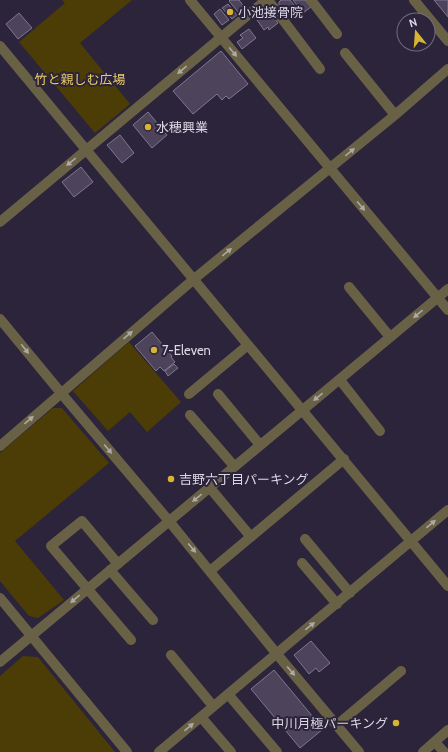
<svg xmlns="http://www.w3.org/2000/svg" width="448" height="752" viewBox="0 0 448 752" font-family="Cabin,'Noto Sans JP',sans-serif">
<rect width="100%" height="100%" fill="#2c243a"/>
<path fill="#4b3d05" d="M62 0H132L80 43 130 104 95 133 19 42 65 3Z
M129 342 181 402 147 432 130 412 108 431 73 391Z
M53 408H62L109 463 15 541 64 600 38 618 29 616 0 581V453Z
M23 656 38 657 115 752H0V676Z"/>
<path fill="#4d445c" stroke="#7f7691" d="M230 0H239L245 8 239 13 229 1Z
M281 0H290L294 5 284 13 279 6V2Z
M293 0H305L311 7 303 13Z
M434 0H448V17Z
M228 4 237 15 232 19 222 8Z
M220 9 229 20 222 25 214 14Z
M268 12 271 13 278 23 269 30 268 27 264 30 257 20Z
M19 13 32 28 18 39 6 24Z
M249 29 256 38 242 49 237 42 243 38 240 35Z
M221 51 248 84 229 99 226 96 222 100 217 94 193 114 173 91Z
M66 72 70 77 63 83 59 78Z
M148 112 167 135 152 148 133 125Z
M120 135 134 153 122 163 107 145Z
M81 167 93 182 74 197 62 182Z
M152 332 172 356 171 357 175 362 164 371 160 367 156 371 135 346Z
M174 364 178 368 168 376 165 371Z
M311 641 330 663 319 672 316 668 309 674 294 655Z
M274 670 323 729 300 748 251 689Z"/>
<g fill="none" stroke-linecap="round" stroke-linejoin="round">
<path stroke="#696145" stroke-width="10" d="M190 0 448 310
M268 0 320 69
M311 0 337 34
M414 0 448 41
M0 46 448 586
M345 53 395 115
M0 222 266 0
M349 287 390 337
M0 319 61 393 169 521 276 653 359 752
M340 380 380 431
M189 394 248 345
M218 394 260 445
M190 415 234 466
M0 446 194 279 395 115 448 69
M210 488 251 537
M305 539 350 593
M302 563 337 604
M118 564 82 521 51 546 131 640
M110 570 153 620
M210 571 344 459
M0 598 127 752
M171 655 213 706
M0 662 448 289
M228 694 277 752
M201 717 231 752
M337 725 401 671
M435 742 444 752
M159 752C255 671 352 591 448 510
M423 752 448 730"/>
</g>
<defs><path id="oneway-solid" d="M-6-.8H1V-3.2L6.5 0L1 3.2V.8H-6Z"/></defs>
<g fill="#aea8a6">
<use href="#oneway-solid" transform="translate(233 52) rotate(50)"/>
<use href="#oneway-solid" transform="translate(182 70) rotate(140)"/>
<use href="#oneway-solid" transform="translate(350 152) rotate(-39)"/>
<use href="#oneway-solid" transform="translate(71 162) rotate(141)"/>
<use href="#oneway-solid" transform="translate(361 206) rotate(50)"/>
<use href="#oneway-solid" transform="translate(227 252) rotate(-39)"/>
<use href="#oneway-solid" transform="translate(418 314) rotate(140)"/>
<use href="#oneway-solid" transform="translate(128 335) rotate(-41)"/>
<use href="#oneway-solid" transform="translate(25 349) rotate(51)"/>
<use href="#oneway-solid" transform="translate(318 397) rotate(141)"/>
<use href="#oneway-solid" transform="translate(29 420) rotate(-41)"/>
<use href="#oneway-solid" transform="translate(108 449) rotate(50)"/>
<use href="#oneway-solid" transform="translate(197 498) rotate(141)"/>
<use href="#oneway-solid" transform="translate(431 524) rotate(-40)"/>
<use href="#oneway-solid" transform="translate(192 548) rotate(50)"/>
<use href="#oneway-solid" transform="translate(75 599) rotate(140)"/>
<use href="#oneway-solid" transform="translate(310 626) rotate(-39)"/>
<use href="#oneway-solid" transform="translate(291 671) rotate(50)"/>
<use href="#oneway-solid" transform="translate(189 727) rotate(-40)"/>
</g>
<g fill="#d7b434" stroke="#2c243a" stroke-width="1.5">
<circle cx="230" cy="12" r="4"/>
<circle cx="148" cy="127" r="4"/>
<circle cx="154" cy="350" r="4"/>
<circle cx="171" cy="479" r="4"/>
<circle cx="396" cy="723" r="4"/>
</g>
<g text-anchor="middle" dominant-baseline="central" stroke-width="4" stroke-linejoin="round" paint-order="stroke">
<g font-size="13" fill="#dcd7e6" stroke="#2c243a" text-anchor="start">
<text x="238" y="12">小池接骨院</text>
<text x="156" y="127">水穂興業</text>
<text x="162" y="350">7-Eleven</text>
<text x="179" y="479">吉野六丁目パーキング</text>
<text x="388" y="723" text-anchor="end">中川月極パーキング</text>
</g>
<g font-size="13" fill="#ebcd69" stroke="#2c243a">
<text x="80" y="79">竹と親しむ広場</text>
</g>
</g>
<g transform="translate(416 32) rotate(343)"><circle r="19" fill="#2c243a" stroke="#726c7f"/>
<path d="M0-3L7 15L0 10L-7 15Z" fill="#d7b434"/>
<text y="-6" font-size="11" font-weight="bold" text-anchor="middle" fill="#dcd7e6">N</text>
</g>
</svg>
